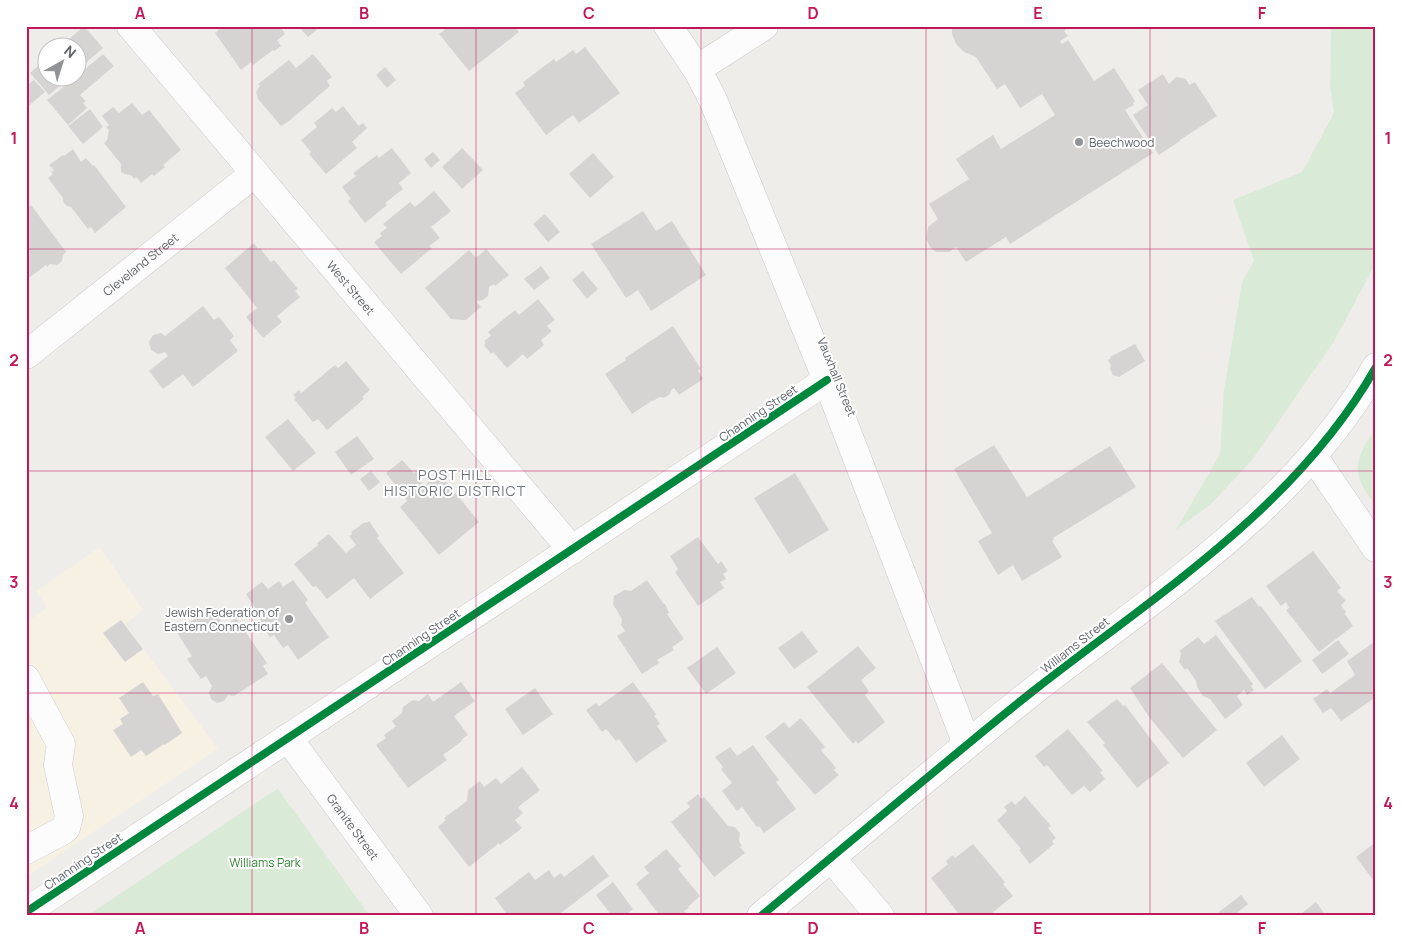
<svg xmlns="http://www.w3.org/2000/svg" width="1402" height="942" viewBox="0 0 1402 942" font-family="Manrope,sans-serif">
<rect width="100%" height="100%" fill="#efedea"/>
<path fill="#f7f1e4" d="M100 547 143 610 125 624 218 749 26 877V622L47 608 36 591Z"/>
<path fill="#d9ead6" d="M1331 26H1376V263L1333 343 1252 460 1211 504 1176 530 1220 454 1224 390 1242 282 1254 261 1233 200 1302 172 1334 113 1330 86Z
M1376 427V506C1349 471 1354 462 1376 427Z
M278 789 370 916H87L277 789Z"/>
<path fill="#d6d4d3" d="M84 26 103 48 78 70V48H59Z
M223 26H280L285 34 277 40 281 46 274 51 273 50 253 65 251 62 241 70 215 33Z
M298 26H321L308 37Z
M450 26H518L517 30 519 32 469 71 439 34Z
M952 26H1069L1064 31 1068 36 1060 41 1062 44 1068 40 1094 81 1114 68 1135 101 1133 103 1134 105 1125 110 1153 153 1010 244 1006 237 966 262 956 247 949 252H936L930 247 926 239 928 227 938 219 929 204 969 179 956 159 993 135 1001 149 1055 115 1042 94 1020 108 1005 84 997 89 976 57 964 52 956 44 952 34Z
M585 47 620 93 579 123 573 115 546 135 515 93 525 86 523 82 554 59 556 62 573 50 576 54Z
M103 54 114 66 80 95 86 101 83 103 87 108 68 125 47 100 75 78H78V75Z
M313 54 332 77 327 81 330 86 289 121 281 126 258 99 256 92 260 86 258 84 289 60 296 68Z
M48 57V78H69L49 95 30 73Z
M385 67 396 80 387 88 376 75Z
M1163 74 1169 84 1176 77 1186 79 1189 85 1195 82 1217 116 1180 140V141L1159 155 1133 115 1148 105 1138 90Z
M34 80 45 92 26 108V86Z
M132 103 142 115 149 110 181 150 163 165 165 167 154 176 152 174 141 183 136 177 134 179 131 175 124 174 121 171V164L104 143 107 140 109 130 106 127 109 125 102 116 113 107 119 113Z
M343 106 359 126 363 123 367 128 352 142 357 148 326 174 309 154 311 152 301 140 317 127 314 123 332 108 336 112Z
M90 109 103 127 83 144 68 126Z
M392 148 411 173 399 183 403 189 385 203 387 205 365 223 348 201 351 199 342 187 356 176 353 173 377 155 379 158Z
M462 148 483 170 462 189 442 167Z
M73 149 81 162 86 158 93 166 94 165 126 207 95 233 91 227 88 229 71 207 67 206 63 202V198L48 178 53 174 51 172 54 170 49 165 63 155 64 156Z
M433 152 440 160 431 168 424 159Z
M593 153 614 177 590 198 569 174Z
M434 191 451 211 431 227 440 238 429 246 432 248 401 274 374 242 382 236 380 233 387 228 383 224 410 202 415 207Z
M31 205 66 252 63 255 62 261 57 265 50 264 47 267 46 265 26 280V209Z
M643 211 656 231 672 221 706 275 651 311 638 290 626 298 591 244Z
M545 214 560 232 548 242 533 224Z
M254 243 258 249 260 248 271 262 274 260 298 289 295 291 300 297 277 316 282 322 263 338 246 317 257 308 225 268Z
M486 249 509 275 495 286 494 284 489 287 488 296 483 300 476 301 481 307 466 320 451 319 425 288 469 250 476 258Z
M541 266 550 278 534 290 524 279Z
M583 271 598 289 587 299 572 280Z
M538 299 555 320 547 326 552 331 541 340 544 345 527 359 523 354 507 368 493 352 491 354 484 345 486 343 484 341 491 336 488 332 515 310 519 315Z
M203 306 214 320 219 317 234 336 230 340 238 351 193 387 183 374 163 389 149 371 168 356 165 352 158 354 151 350 149 342 153 335 161 333 165 336Z
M673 326 701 369 698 371 703 379 679 395 674 388 671 390 670 394 664 398 660 397 653 401V400L632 414 605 374 626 360 625 358Z
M1135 344 1145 361 1119 377 1113 375 1110 369 1111 365 1108 360 1111 358 1110 357Z
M346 361 370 390 362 397 364 399 327 430 318 419 313 422 294 399 296 398 293 395 299 390 301 393 335 365 338 368Z
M288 419 316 453 293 471 265 437Z
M357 436 374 459 351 475 335 452Z
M994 445 1027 497 1110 446 1136 487 1053 538 1054 540 1052 541 1062 557 1022 581 1013 565 998 575 978 541 992 533 954 469Z
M402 460 414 473 417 470 422 476 419 479 424 486 440 474 479 522 439 555 400 507 407 501 386 473Z
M371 471 380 482 369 491 360 479Z
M795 473 829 530 789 554 754 498Z
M369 521 379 536 377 538 404 573 370 599 354 578 327 599 316 586 313 587 294 564 318 545 317 543 329 534 346 553 356 545 349 536 352 534 351 532 365 522 366 523Z
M698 537 718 564 721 561 728 571 723 574 726 579 720 582 724 588 698 606 675 572 678 569 670 556Z
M1313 551 1341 588 1337 591 1346 601 1341 605 1346 612 1345 614 1353 626 1319 652 1286 610 1289 608 1286 602 1281 606 1266 586Z
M293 580 308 600 305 603 329 637 298 660 288 645 283 648 274 635 270 637 258 621 262 618 246 594 262 582 268 589 279 581 283 587Z
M647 580 663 603 665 604 669 613 667 614 684 639 672 647 674 650 657 660 659 663 642 674 617 636 625 631 621 625 622 619 613 604 614 596 624 590 631 591Z
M1252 597 1259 607 1261 606 1302 661 1265 689 1215 621Z
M212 608 224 626 236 618 267 663 263 666 268 674 234 696 228 695 224 701 217 703 211 699 209 692 212 686 206 676 201 679 187 659 192 656 176 631Z
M121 620 143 649 125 662 103 633Z
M802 631 818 652 794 669 778 648Z
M1216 635 1253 684 1251 686 1254 690 1247 695 1244 690 1237 696 1243 705 1225 719 1210 699 1203 696 1197 687 1196 681 1187 668 1185 670 1179 662 1181 653 1179 651 1198 637 1204 644Z
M1338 640 1349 654 1322 674 1312 660Z
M1374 642 1376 697 1341 721 1331 708 1323 713 1313 699 1327 689 1330 693 1355 675 1347 661Z
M858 646 876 668 861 680 869 691 865 695 885 722 858 744 856 741 853 744 807 687Z
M717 647 736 673 706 694 687 668Z
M1162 663 1217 730 1183 758 1149 717 1130 688Z
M143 682 153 696 158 694 182 733 165 745 164 744 146 756 141 750 131 757 113 730 123 724 120 719 129 713 119 698Z
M461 682 475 701 454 716 468 735 461 740 462 741 443 755 447 760 408 788 376 745 386 738 384 735 396 726 392 721 402 713 403 707 413 700 419 701 428 694 433 702Z
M633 682 656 714 654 716 660 724 657 726 667 741 636 763 619 739 616 741 606 729 602 732 586 710 596 703 599 706Z
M535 688 553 714 523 735 505 709Z
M1117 699 1123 706 1125 705 1169 763 1137 788 1103 745 1105 743 1087 722Z
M801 718 825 747 821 750 836 768 834 770 839 775 815 795 765 737 784 722 789 728Z
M1068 729 1103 771 1100 772 1105 779 1090 792 1084 786 1072 795 1047 765 1044 767 1035 756Z
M1282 735 1300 759 1264 787 1246 763Z
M753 745 779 780 776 782 796 809 764 833 759 826 757 827 742 807 737 811 722 791 732 783 721 769 723 767 715 757 730 747 737 756Z
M522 767 540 790 518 807 523 813 515 820 522 828 500 845 499 843 469 867 438 827 446 820 444 818 467 801 468 790 480 781 484 787 496 778 501 784Z
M698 794 701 799 704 797 728 826 735 827 740 833 739 841 742 846 740 847 745 853 714 877 671 822 690 807 687 803Z
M1025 796 1051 826 1048 828 1056 838 1052 841 1054 844 1030 864 1019 850 1021 849 997 820 1007 811 1004 807 1012 801 1015 805Z
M1376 842V884L1356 857Z
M973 844 1005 882 1003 884 1013 896 991 914 993 916H958V913L931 878 948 864 946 861 953 855 955 858Z
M666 849 681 866 678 869 700 896 688 907 689 908 684 911 686 913 682 916H660L636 884 649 873 644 867Z
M593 855 609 876 557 916H508L495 898 529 872 535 880 549 870 554 878 561 873 564 877Z
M613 882 633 909 624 916H612L596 895Z
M1241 895 1248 904 1233 916H1222L1219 912Z
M1316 902 1326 916H1298Z"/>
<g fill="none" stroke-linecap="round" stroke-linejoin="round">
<g stroke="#c9c9ca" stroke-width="29">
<g id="minor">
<path id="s1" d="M131 26 572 550"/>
<path d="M668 26 698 71 713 100 827 380 967 744"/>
<path d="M697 69 764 26"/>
<path id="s2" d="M26 355 255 173"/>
<path d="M1313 456 1376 548"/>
<path d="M26 679 61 744 58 765 69 816 66 828 62 831 26 850"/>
<path id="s3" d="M288 738 419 916"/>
<path d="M831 858 880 916"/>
<path d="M26 912 827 380"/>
<path d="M761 916C809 876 857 836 905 796 949 760 992 723 1037 688 1160 592 1297 506 1376 367"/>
</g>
</g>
<use href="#minor" stroke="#fdfcfc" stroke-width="28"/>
<g stroke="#fff" stroke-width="11">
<path id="cycleway" d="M26 912 827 380
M761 916C809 876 857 836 905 796 949 760 992 723 1037 688 1160 592 1297 506 1376 367"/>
</g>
<use href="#cycleway" stroke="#00873e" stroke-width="8"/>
</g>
<path fill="none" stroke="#c2185b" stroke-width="1" stroke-opacity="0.55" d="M252 26V916M476 26V916M701 26V916M926 26V916M1150 26V916M26 249H1376M26 471H1376M26 693H1376"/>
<g fill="#919396" stroke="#fff" stroke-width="2">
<circle cx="1079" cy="142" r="5"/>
<circle cx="289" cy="619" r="5"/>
</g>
<g text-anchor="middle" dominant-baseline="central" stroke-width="4" stroke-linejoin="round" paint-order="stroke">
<g font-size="12" fill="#5f6368" stroke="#fff" text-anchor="start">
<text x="1089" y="142">Beechwood</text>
<text x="279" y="612" text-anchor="end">Jewish Federation of<tspan x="279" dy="14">Eastern Connecticut</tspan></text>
</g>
<g font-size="12" fill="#5f6368" stroke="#fff">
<text stroke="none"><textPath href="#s2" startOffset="146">Cleveland Street</textPath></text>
<text stroke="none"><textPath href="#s1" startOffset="342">West Street</textPath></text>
<text transform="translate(837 377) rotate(68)">Vauxhall Street</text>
<text transform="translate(758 413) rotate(-34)">Channing Street</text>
<text transform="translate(421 637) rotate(-34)">Channing Street</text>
<text transform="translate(1075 645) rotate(-38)">Williams Street</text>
<text stroke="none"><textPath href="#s3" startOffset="110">Granite Street</textPath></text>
<text transform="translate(83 861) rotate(-34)">Channing Street</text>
</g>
<g font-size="12" fill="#388638" stroke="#fff">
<text x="265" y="862">Williams Park</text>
</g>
<g font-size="14" letter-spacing="1" fill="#70757a" stroke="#fff">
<text x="455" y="474">POST HILL<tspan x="455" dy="16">HISTORIC DISTRICT</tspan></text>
</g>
</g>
<rect width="1402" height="942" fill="none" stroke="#ffffff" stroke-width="55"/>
<g transform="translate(62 62) rotate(39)"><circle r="24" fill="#ffffff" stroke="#bfc1c3"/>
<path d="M0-4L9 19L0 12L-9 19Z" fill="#919396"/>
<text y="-8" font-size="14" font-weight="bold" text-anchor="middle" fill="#5f6368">N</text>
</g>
<rect x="28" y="28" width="1346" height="886" fill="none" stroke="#c2185b" stroke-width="2"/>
<g font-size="16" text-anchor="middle" font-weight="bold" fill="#c2185b">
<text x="140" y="19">A</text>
<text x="364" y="19">B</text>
<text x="589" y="19">C</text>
<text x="813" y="19">D</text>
<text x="1038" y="19">E</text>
<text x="1262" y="19">F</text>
<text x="14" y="144">1</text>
<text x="1388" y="144">1</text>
<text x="14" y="366">2</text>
<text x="1388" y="366">2</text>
<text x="14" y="588">3</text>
<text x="1388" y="588">3</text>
<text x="14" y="809">4</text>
<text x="1388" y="809">4</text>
<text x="140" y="934">A</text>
<text x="364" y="934">B</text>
<text x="589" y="934">C</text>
<text x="813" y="934">D</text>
<text x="1038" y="934">E</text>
<text x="1262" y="934">F</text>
</g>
</svg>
